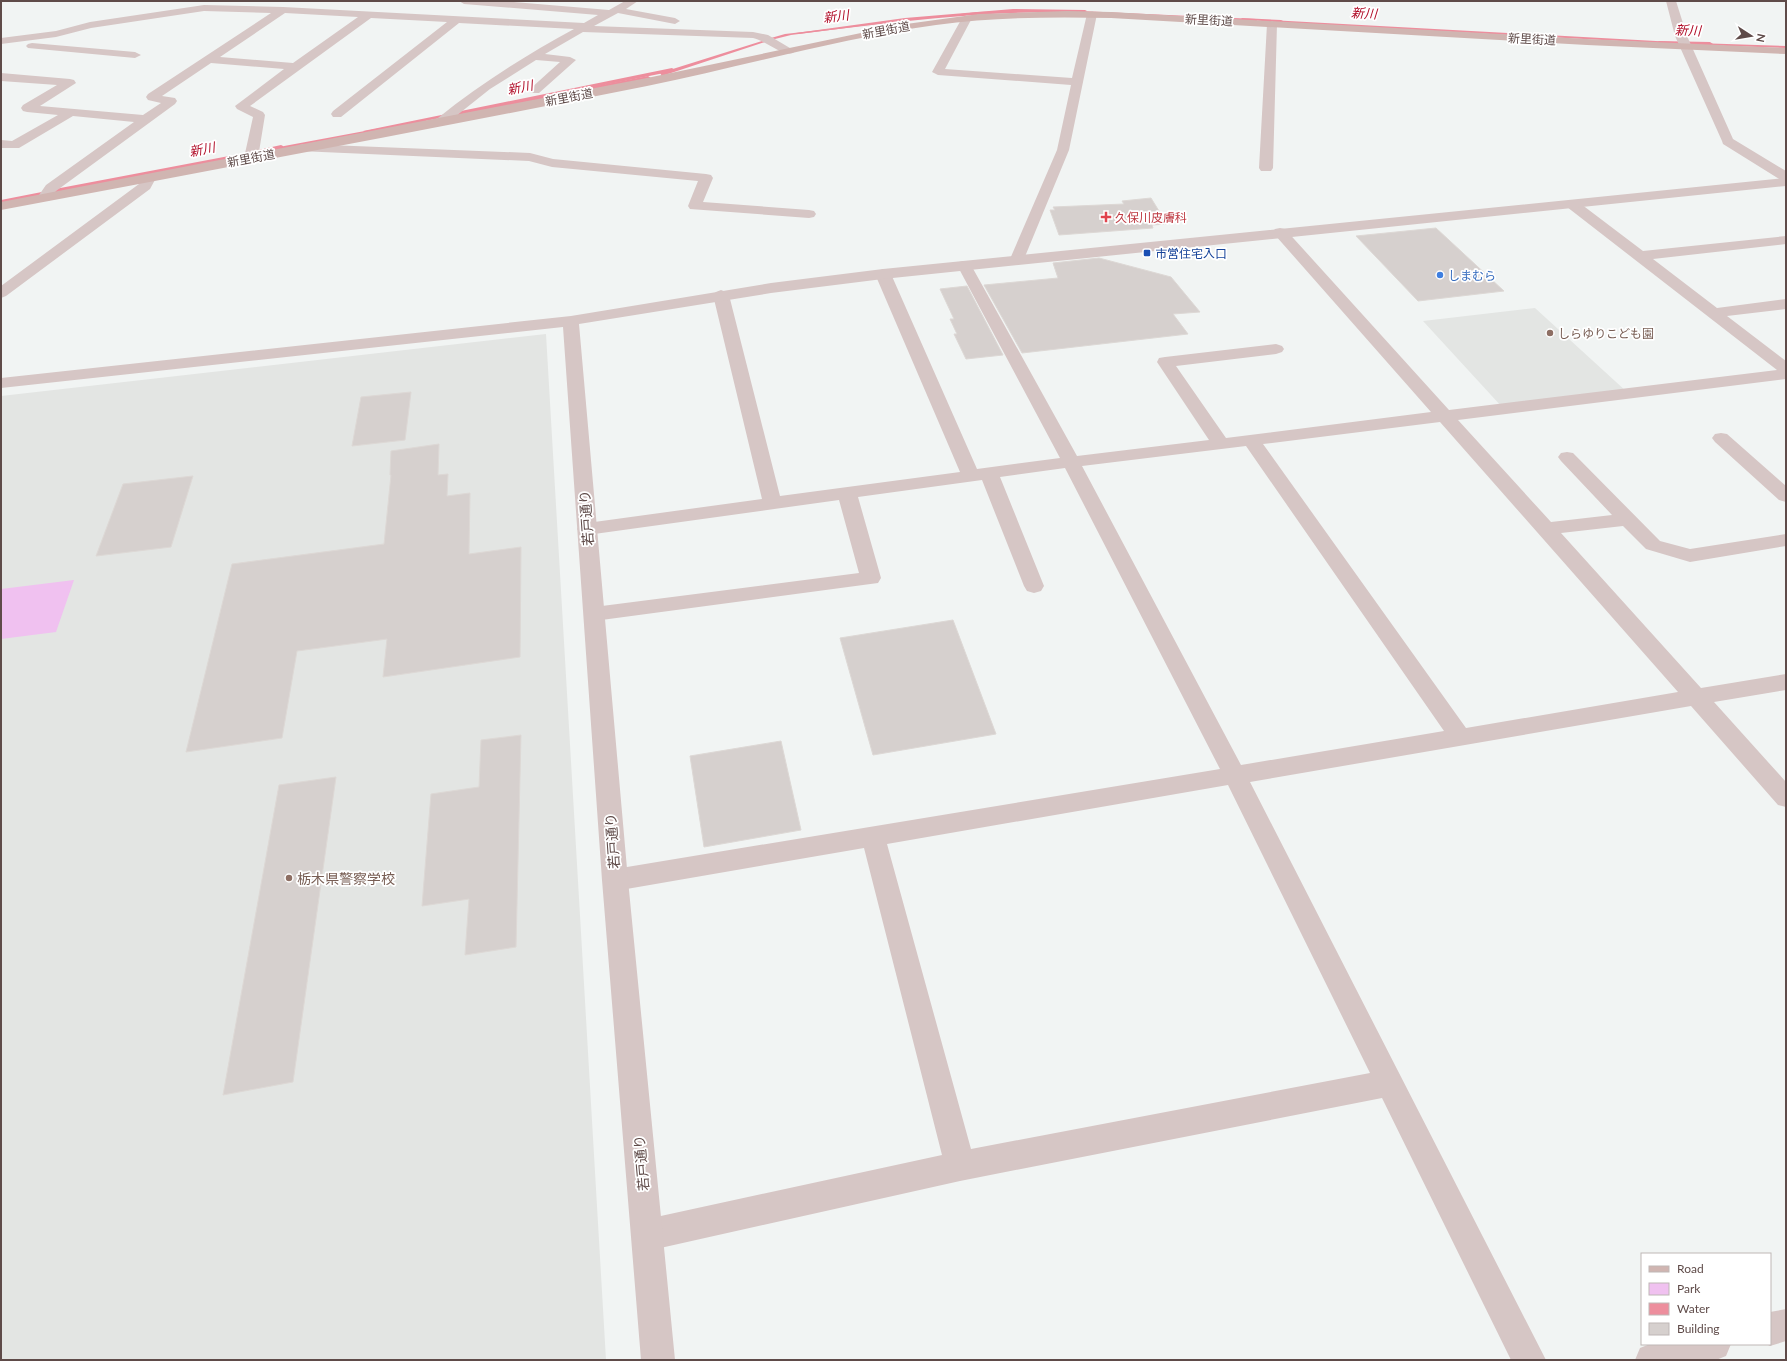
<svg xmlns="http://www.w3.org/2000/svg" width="1787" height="1361" viewBox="0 0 1787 1361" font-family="Lato,'Noto Sans JP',sans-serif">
<rect width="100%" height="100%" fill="#f1f4f3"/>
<path fill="#e3e5e3" d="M1535 308 1627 392 1502 407 1423 321Z
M546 334 606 1360H1V396Z"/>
<path fill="#f0c1f0" d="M74 580 56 632 1 639V589Z"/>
<path fill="#ed8e9d" d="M1059 10 1256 19 1257 21C1170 16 1083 10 996 13 928 15 859 27 791 35L775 39 771 38 785 34 978 12Z
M1268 20 1674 42 1675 44 1268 22Z
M762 41 765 42 662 76 660 73Z
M1696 43 1786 46V48L1698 45Z
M648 76 651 78 459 116 457 113Z
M424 120 425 122 269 152 268 149Z
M229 156 230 159 55 193V189Z"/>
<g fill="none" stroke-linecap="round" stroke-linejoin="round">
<path fill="#ed8e9d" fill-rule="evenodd" d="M1013 9 1085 10 1087 11 1085 12C988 10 894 22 798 34L796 33 905 18Z
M1241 18 1281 20 1283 21 1281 22 1243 20Z
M1658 41 1710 42 1713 44 1710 46 1660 44Z
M672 68 675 70 674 71 366 133 363 131Z
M281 145 283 146V148L217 162 214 160Z
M52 190 55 192 54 193 1 204V200Z"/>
</g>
<path fill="#d6d0ce" stroke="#ddd8d5" d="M1151 198 1167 224 1152 225 1153 228 1059 235 1050 210H1055L1053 207 1124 204 1122 201Z
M1436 228 1504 291 1418 301 1356 236Z
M1099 258 1171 277 1200 312 1173 314 1188 334 1022 353 984 285 1058 278 1053 263Z
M967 286 1003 355 966 359 954 334H957L950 319H954L940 289Z
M411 392 405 440 352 446 361 397Z
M439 444 438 475 448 474 447 496 470 493 469 554 521 547 520 657 383 677 387 639 297 651 282 738 186 752 232 564 384 544 391 475H390L391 451Z
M193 476 171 547 96 556 123 484Z
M953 620 996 734 873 755 840 638Z
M521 735 516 947 465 955 469 899 422 906 431 794 479 787 481 740Z
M781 741 801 830 704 847 690 756Z
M336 777 293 1082 223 1095 279 785Z"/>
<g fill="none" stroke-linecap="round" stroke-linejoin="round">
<path fill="#d6c6c5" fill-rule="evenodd" d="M459 1H503L609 10 625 1H638L626 9 675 18 680 21 675 24 618 13 594 26 753 32 768 35 795 51 793 53C782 56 766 41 753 38L583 32 545 54 570 57 576 60 539 93H531L529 90 560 62 536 60 490 89 446 124H438L436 121 438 118C480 84 526 55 574 29L459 23 341 117H333L331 114 333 111 447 22 371 18 250 106 263 112 265 115 258 158 256 161H246L244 158 253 117 237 109 235 106 284 69 211 63 162 96 175 98 177 101 175 104 56 191 49 201H39L37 198 46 185 134 122 73 116 19 148H1V140L12 141 58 115 27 112 23 111 21 108 23 105 57 85 1 81V73L70 79 74 80 76 83 40 106 143 115 161 103 148 100 146 97 148 94 271 13 204 11 91 28 56 37 1 44V38L56 31 90 22 204 5 283 7 584 23 598 15 464 4ZM285 13 358 17 293 63 220 57Z
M1666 1H1676L1687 36 1733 139 1786 171V181L1781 180 1723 144 1722 141 1675 36Z
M1092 11 1097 14 1069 150 1024 259 1022 262 1017 263 1012 262 1010 259 1057 150 1071 85 938 75 932 72 962 18 967 15 972 18 945 69 1072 78 1087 14Z
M1272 21 1277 24 1273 168 1271 171H1261L1259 168 1267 24Z
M32 43 135 52 141 55 135 58 28 48 26 46 28 44Z
M304 144 530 153 553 159 706 174 711 175 713 178 703 202 809 210 814 211 816 214 814 217 809 218 690 209 688 206 698 181 552 167 529 161 299 151 298 148 299 145Z
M149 174 154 175 156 178 150 189 6 296 1 298V286L139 184 144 175Z
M1572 200 1577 201 1643 251 1786 236V244L1653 259 1717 308 1786 299V309L1727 316 1786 361V379L1458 420 1551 522 1612 515 1561 461 1558 457 1561 453 1567 452 1573 453 1660 541 1690 549 1786 534V546L1690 562 1646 549 1623 526 1561 533 1701 688 1786 674V690L1714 702 1786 782V807L1778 805 1691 706 1250 782 1546 1360H1511L1382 1098 960 1181 647 1251 636 1246 631 1235 636 1224 647 1219 942 1155 864 848 615 891 606 887 602 880 606 873 615 869 1220 769 1065 468 1000 477 1044 586 1041 591 1034 593 1027 591 1024 586 982 480 858 497 881 578 878 583 594 621 587 619 584 614 587 609 594 607 859 573 839 500 587 535 580 533 577 529 580 525 587 523 762 499 713 295 716 292 721 290 726 292 729 295 780 496 960 472 875 274 878 271 883 269 888 271 891 274 977 469 1060 458 957 265 959 262 964 261 969 262 971 265 1077 456 1209 440 1157 362 1159 358 1165 357 1276 344 1282 346 1284 349 1282 352 1276 354 1176 366 1226 438 1431 412 1275 235 1273 232 1275 229 1280 228 1285 229 1449 410 1777 370 1567 207 1565 204 1567 201ZM1440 422 1678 692 1466 728 1263 444ZM1246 446 1444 731 1241 765 1082 466ZM1228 785 1370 1073 971 1149 887 844Z
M1721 433 1727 434 1786 486V502L1779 500 1715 442 1712 438 1715 434Z"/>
<path fill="#d6c6c5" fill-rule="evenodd" d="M1786 178V186L883 279 771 293 579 324 628 880 675 1360H641L602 880 563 327 1 388V378L571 316 771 283 883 269Z
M1786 1309V1341L1770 1346 1766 1344H1770V1312Z
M1650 1344H1731L1726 1356 1716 1360H1635L1640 1348Z"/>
<path fill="#d0b5b1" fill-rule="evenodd" d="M1067 11 1111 12 1587 39 1786 48V54L1587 45 1111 18C1052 17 994 17 936 25 838 39 743 66 647 86 432 129 216 169 1 210V202L647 78 899 25 979 14Z"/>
</g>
<path fill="#e0444e" stroke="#fff" stroke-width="1.5" d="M1104 211h4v4h4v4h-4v4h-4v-4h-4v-4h4z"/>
<rect fill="#1a4fb4" stroke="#fff" stroke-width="1.5" x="1143" y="249" width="8" height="8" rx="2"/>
<circle fill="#3f7fe0" stroke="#fff" stroke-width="1.5" cx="1440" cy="275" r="4"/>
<g fill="#8d6e63" stroke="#fff" stroke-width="1.5">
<circle cx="1550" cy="333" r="4"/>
<circle cx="289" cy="878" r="4"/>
</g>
<g text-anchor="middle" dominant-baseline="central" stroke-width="3.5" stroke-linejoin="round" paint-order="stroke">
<g font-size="12" fill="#5f4b49" stroke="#fff">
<text transform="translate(1209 20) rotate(3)">新里街道</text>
<text transform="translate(886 30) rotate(-11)">新里街道</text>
<text transform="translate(1532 39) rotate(3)">新里街道</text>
<text transform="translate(569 97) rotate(-11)">新里街道</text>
<text transform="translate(251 158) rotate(-11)">新里街道</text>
</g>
<g font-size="12" fill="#be3a42" stroke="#fff" text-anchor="start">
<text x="1115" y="217">久保川皮膚科</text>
</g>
<g font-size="12" fill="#164399" stroke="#fff" text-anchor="start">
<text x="1155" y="253">市営住宅入口</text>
</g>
<g font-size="12" fill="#366cbe" stroke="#fff" text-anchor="start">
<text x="1448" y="275">しまむら</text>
</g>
<g font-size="12" fill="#785e54" stroke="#fff" text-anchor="start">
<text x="1558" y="333">しらゆりこども園</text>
</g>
<g font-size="13" font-style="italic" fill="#b00b26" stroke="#fff">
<text transform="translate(1364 13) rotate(3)">新川</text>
<text transform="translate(836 16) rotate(-7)">新川</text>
<text transform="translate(1688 30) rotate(2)">新川</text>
<text transform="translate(520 87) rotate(-11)">新川</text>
<text transform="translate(202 149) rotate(-11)">新川</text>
</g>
<g font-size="14" fill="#5f4b49" stroke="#fff">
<text transform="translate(586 518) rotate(-94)">若戸通り</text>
<text transform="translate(612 841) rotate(-94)">若戸通り</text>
<text transform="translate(641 1163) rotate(-95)">若戸通り</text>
</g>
<g font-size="14" fill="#785e54" stroke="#fff" text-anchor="start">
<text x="297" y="878">栃木県警察学校</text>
</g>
</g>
<rect width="1787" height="1361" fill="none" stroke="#5f4b49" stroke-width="4"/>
<rect x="1641" y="1253" width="130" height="92" fill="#ffffff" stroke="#bfb7b6"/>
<rect x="1649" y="1266" width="20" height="6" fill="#d0b5b1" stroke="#bfb7b6"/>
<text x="1677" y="1273" font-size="12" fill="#5f4b49">Road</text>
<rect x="1649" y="1283" width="20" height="12" fill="#f0c1f0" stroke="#bfb7b6"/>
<text x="1677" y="1293" font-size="12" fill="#5f4b49">Park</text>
<rect x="1649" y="1303" width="20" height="12" fill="#ed8e9d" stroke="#bfb7b6"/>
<text x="1677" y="1313" font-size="12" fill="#5f4b49">Water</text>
<rect x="1649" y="1323" width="20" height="12" fill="#d6d0ce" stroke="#bfb7b6"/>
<text x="1677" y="1333" font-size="12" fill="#5f4b49">Building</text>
<g transform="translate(1751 36) rotate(102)" stroke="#ffffff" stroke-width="3" paint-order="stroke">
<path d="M0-3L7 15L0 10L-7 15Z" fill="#5f4b49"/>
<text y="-6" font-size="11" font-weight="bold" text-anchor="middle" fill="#5f4b49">N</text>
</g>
</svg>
